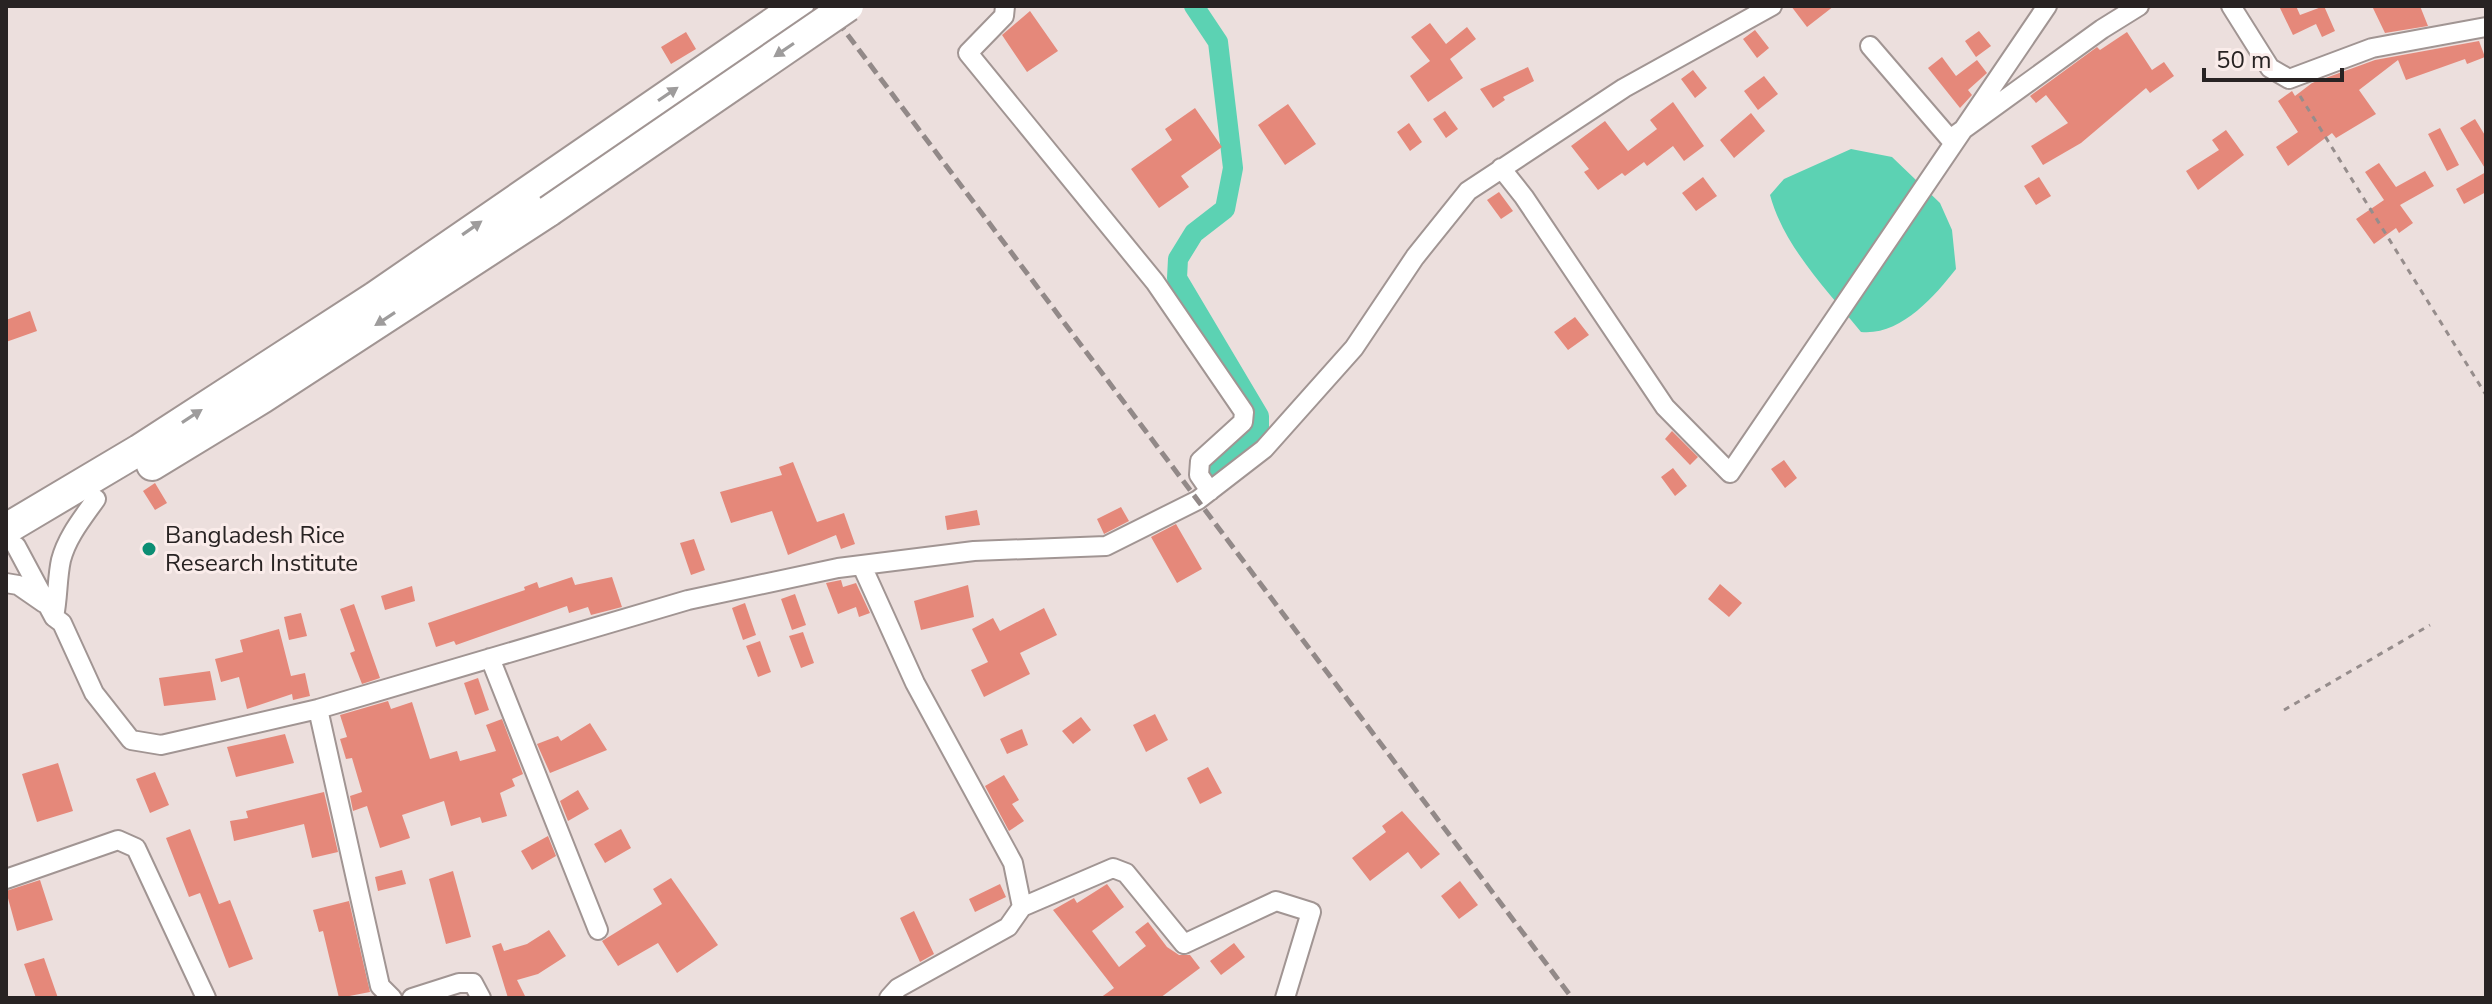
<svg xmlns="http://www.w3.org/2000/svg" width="2492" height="1004" viewBox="0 0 2492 1004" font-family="'Nunito Sans',sans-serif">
<rect width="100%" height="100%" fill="#ecdfdd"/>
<path fill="#5cd2b3" d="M1851 149 1892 157 1940 203 1952 230 1956 269C1934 297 1900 336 1861 332 1828 291 1784 247 1770 195L1784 179Z"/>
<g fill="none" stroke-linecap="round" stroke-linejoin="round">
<path stroke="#5cd2b3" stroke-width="20" d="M1194 6 1218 42 1233 168 1225 209 1194 233 1178 259 1177 278 1259 416V427L1214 472"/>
</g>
<path fill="#e5887a" d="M1791 6H1834L1807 27Z
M2279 6H2296L2300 15 2324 6 2335 31 2322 37 2316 24 2293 35Z
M2372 6H2420L2428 26 2385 33Z
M1030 11 1058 51 1027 72 1002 35Z
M1430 23 1446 44 1467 27 1476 39 1450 59 1463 78 1428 102 1410 76 1430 61 1411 37Z
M1755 30 1769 48 1757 58 1743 39Z
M1979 31 1991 46 1976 57 1965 41Z
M686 32 696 49 671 64 661 47Z
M2127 32 2152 70 2164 62 2174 76 2150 93 2146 88 2081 143 2043 165 2031 146 2068 123 2046 95 2036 103 2030 96 2097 47 2100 50Z
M2479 41 2485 57 2467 64 2465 59 2406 80 2398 60 2359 90 2376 114 2336 138 2332 133 2288 166 2276 147 2298 132 2278 101 2292 91 2295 96 2312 83 2375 60Z
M1942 57 1956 76 1977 60 1987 73 1968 90 1972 95 1960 108 1928 68Z
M1528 67 1534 81 1503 97 1505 100 1493 108 1480 89Z
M1693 70 1707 88 1695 98 1681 79Z
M1764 76 1778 94 1758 110 1744 91Z
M1673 102 1704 146 1684 161 1673 146 1647 166 1644 162 1625 176 1622 173 1598 190 1584 172 1589 169 1571 146 1605 121 1628 151 1657 129 1650 120Z
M1288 104 1316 144 1285 165 1258 125Z
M1195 108 1222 147 1181 176 1189 187 1159 208 1131 169 1172 140 1165 129Z
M1445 111 1458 129 1446 138 1433 119Z
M1751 113 1765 131 1734 158 1720 140Z
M2475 119 2486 137V170L2460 128Z
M1409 123 1422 142 1410 151 1397 132Z
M2440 128 2459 165 2447 171 2428 134Z
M2226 130 2244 155 2198 190 2186 171 2219 150 2212 140Z
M2379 163 2396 187 2425 171 2434 186 2400 205 2413 223 2399 233 2396 228 2374 244 2356 219 2384 200 2365 172Z
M2486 172V192L2464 204 2456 189Z
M1703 177 1717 196 1696 211 1682 193Z
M2039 177 2051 196 2036 205 2024 186Z
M1499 192 1513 211 1501 219 1487 200Z
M30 311 37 331 6 342V320Z
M1575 317 1589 335 1568 350 1554 332Z
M1672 431 1698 457 1690 465 1665 439Z
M1784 460 1797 478 1785 488 1771 469Z
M793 462 817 522 844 513 855 544 841 549 836 535 788 555 772 511 731 523 720 492 782 475 779 467Z
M1673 468 1687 486 1675 496 1661 477Z
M155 483 167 503 155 510 143 491Z
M1121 507 1129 521 1104 534 1097 519Z
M977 510 980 525 947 530 945 516Z
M1176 524 1202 569 1177 583 1151 537Z
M694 539 705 570 691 575 680 543Z
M572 577 575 585 612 577 622 607 591 615 588 607 569 613 567 606 456 645 454 641 436 647 428 623 525 590 524 587 537 582 539 588Z
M841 580 843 587 856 583 870 613 859 617 856 607 838 614 826 583Z
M1720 584 1742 603 1729 617 1708 599Z
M968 585 974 617 921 630 914 601Z
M412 586 415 601 385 610 381 596Z
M795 594 806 625 792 630 781 599Z
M745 603 756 635 743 640 732 608Z
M354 604 380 678 362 684 350 653 355 651 340 609Z
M1044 608 1057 635 1020 653 1030 674 984 697 971 670 988 662 972 629 993 618 1000 631Z
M301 613 307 636 289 640 284 617Z
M279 629 291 676 305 673 310 696 293 700 292 694 247 709 239 677 221 682 215 659 243 652 240 640Z
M803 632 814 663 801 668 789 636Z
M760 641 771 672 758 677 746 646Z
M210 671 216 700 164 706 159 678Z
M478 678 489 710 475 715 464 683Z
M388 701 391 709 412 702 430 759 457 751 460 761 496 751 486 725 502 719 523 774 512 779 515 786 500 793 507 816 482 823 480 817 451 826 444 801 402 815 410 838 380 848 367 806 353 811 350 796 362 792 352 758 346 759 340 739 347 737 340 715Z
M1155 714 1168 740 1146 752 1133 725Z
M1081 717 1091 730 1073 744 1062 731Z
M590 723 607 750 550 773 537 744 558 736 561 741Z
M1022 729 1028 745 1007 754 1000 739Z
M285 734 294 763 236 777 227 747Z
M58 763 73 811 37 822 22 774Z
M1208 767 1222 793 1200 804 1187 778Z
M155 772 169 805 150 813 136 779Z
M1004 775 1019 800 1012 804 1024 821 1009 831 985 786Z
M578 790 589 809 568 821 560 801Z
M324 792 338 852 312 858 304 824 234 841 230 821 248 818 246 811Z
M1402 811 1440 854 1421 869 1408 852 1370 881 1352 858 1386 832 1382 826Z
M190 829 219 904 230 900 253 959 229 968 200 893 189 897 166 838Z
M621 829 631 848 605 863 594 844Z
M548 836 556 856 532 870 521 851Z
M402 870 406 884 378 891 375 877Z
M453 871 471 937 446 944 429 879Z
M671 878 718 945 677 973 658 943 618 966 602 941 662 904 653 889Z
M40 880 53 920 17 931 6 891Z
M1460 881 1478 905 1459 919 1441 896Z
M1000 884 1006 897 975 912 969 899Z
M1107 884 1124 907 1092 931 1119 967 1146 946 1135 932 1148 922 1167 947 1179 955H1190L1200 968 1160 998H1100L1114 988 1053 910 1074 898 1077 903Z
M349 901 370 992 339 998 323 931 319 932 313 910Z
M914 911 934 954 920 962 900 918Z
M549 930 566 956 538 974 517 980 526 998H508L492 946 501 943 504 951 527 944Z
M1234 943 1245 957 1221 975 1210 961Z
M44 958 58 998H36L24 964Z"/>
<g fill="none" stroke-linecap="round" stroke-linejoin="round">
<g stroke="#a19593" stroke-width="22">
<path id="street" d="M1005 6 1004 16 968 53 1155 282 1244 412 1243 422 1200 461 1199 475 1210 491
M2231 6 2270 68 2289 79 2372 48 2486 27
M1870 46 1950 139 2102 29 2139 6
M1501 168 1524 197 1665 407 1730 473 2047 6
M16 546 54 617 62 623 94 693 131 740 161 745 318 709 688 600 838 568 974 551 1106 546 1198 500 1264 449 1354 348 1415 257 1468 191 1624 88 1772 6
M862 566 915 683 1013 863 1022 907 1008 927 898 988 889 998
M6 583 18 585 44 603
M54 617C58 598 57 578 61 560 67 537 82 519 96 499
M490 658 598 930
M318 709 380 986 392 998
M6 879 118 840 136 848 206 998
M1022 907 1113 868 1126 873 1184 944 1276 901 1311 912 1285 998
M412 998 459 983H473L481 998"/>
</g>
<g stroke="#a19593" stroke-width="34">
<path id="primary" d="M152 465 262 398 549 211
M6 529 139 450 375 297 798 6"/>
</g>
<path stroke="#968d8c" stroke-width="3" stroke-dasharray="6 6" stroke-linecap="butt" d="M2300 96 2486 395
M2284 710 2430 625"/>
<use href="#street" stroke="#fff" stroke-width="18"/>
<use href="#primary" stroke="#fff" stroke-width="30"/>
<path stroke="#928988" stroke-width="5" stroke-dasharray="12 6" stroke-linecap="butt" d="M826 6 1572 998"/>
<g stroke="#a19593" stroke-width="34" stroke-linecap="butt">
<path id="primary-bridge" d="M549 211 848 6"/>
</g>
<use href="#primary-bridge" stroke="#fff" stroke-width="30"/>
</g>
<defs><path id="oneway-solid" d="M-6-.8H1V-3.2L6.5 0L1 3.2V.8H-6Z" transform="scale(2)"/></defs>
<g fill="#9e9c9c">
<use href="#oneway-solid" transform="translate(784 50) rotate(146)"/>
<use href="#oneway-solid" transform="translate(668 94) rotate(-34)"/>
<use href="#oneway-solid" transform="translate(472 228) rotate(-35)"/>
<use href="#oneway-solid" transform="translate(385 319) rotate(147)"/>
<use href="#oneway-solid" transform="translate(192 416) rotate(-33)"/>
</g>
<circle fill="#0c8e74" stroke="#faecea" stroke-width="3" cx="149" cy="549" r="8"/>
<g text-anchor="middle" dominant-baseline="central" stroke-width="6" stroke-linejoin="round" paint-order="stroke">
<g font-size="24" fill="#282323" stroke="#faecea" text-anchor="start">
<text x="165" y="535">Bangladesh Rice<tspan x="165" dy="28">Research Institute</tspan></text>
</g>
</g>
<rect width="2492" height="1004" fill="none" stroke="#282323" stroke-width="16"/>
<path d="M2204 68v12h138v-12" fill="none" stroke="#282323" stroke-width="4"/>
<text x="2216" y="68" font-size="24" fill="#282323" stroke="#faecea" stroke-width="6" paint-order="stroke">50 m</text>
</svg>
